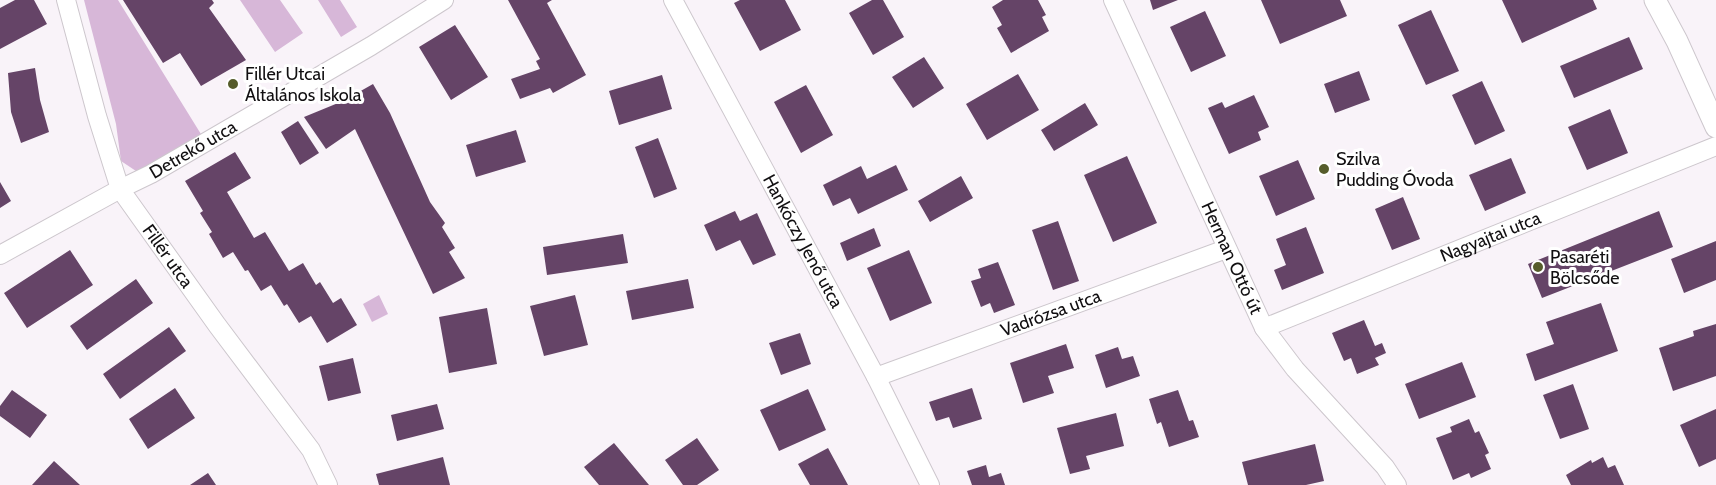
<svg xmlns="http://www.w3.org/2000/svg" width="1716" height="485" viewBox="0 0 1716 485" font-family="Cabin,sans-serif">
<rect width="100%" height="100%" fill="#f9f3f9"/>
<path fill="#d7b7d8" d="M84 0H118L204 139 142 175 121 161 116 124Z
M240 0H280L303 33 275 52Z
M318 0H340L357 27 341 37Z
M379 295 388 314 372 322 363 304Z"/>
<path fill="#654467" d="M15 0H34L47 24 0 49V8Z
M123 0H212L214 3 209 8 246 60 201 86 180 53 163 63Z
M508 0H552L547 3 586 75 553 93 550 88 520 99 511 79 540 69 536 61 540 59Z
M740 0H785L801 30 760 51 734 3Z
M872 0H883L904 37 873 55 849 13Z
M1003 0H1038L1046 15 1042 17 1049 31 1011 53 997 28 1002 25 992 7Z
M1150 0H1178L1153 10Z
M1261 0H1340L1347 16 1280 44Z
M1502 0H1593L1597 9 1522 43Z
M1431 10 1459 71 1426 85 1398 25Z
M1205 11 1226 56 1191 72 1170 27Z
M455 25 488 77 451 100 419 47Z
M1629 37 1643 69 1574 98 1560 66Z
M924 57 944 88 913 108 892 77Z
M35 68 40 100 49 132 21 143 11 112 8 73Z
M1359 71 1370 100 1335 113 1324 84Z
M1018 74 1039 110 987 140 966 104Z
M662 75 672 109 619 125 609 91Z
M1482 81 1505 131 1475 145 1452 95Z
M373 84 390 113 430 202 445 223 442 227 455 248 449 252 465 278 433 294 355 129 326 149 304 117 343 101Z
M806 85 833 135 801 153 774 102Z
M1254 95 1269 127 1258 132 1261 140 1229 154 1208 108 1222 102 1225 108Z
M1085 103 1098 125 1054 151 1041 130Z
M1610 109 1628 153 1587 170 1568 127Z
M298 121 319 153 300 165 281 132Z
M516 130 526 162 476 177 466 145Z
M658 138 677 189 654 198 635 147Z
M235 152 251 178 227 192 254 238 265 232 289 271 303 263 316 285 320 282 333 303 341 298 357 325 327 343 311 316 299 323 287 304 284 306 271 285 261 291 248 270 245 271 233 252 223 258 209 234 212 232 200 213 203 211 185 181Z
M1127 156 1157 223 1113 242 1084 175Z
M1511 158 1526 193 1485 211 1469 175Z
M1298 160 1315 199 1276 216 1259 176Z
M896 165 908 190 858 214 850 198 833 206 823 185 861 166 867 179Z
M961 176 973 198 930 222 918 201Z
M0 182 11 201 0 208Z
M1403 197 1420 239 1392 250 1375 209Z
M735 211 740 221 757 213 776 255 753 265 740 240 716 251 704 225Z
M1659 211 1673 247 1542 298 1528 264Z
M1058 221 1079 281 1053 290 1032 230Z
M1306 227 1324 273 1282 290 1274 270 1286 265 1276 239Z
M874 228 881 246 847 261 840 243Z
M623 234 628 263 547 275 543 247Z
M1716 241V280L1684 293 1671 259Z
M70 250 93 285 27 328 4 293Z
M909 250 932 303 890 321 867 268Z
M998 262 1015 305 994 313 990 303 981 307 971 281 981 278 978 269Z
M136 279 153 303 87 350 70 326Z
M688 279 694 308 632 320 626 291Z
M575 295 588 345 544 356 530 306Z
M1601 303 1618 351 1535 381 1526 354 1554 344 1546 322Z
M487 308 497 364 449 373 439 317Z
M1364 320 1375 346 1382 343 1386 353 1375 358 1379 365 1357 374 1351 358 1344 361 1332 333Z
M1716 324V376L1673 391 1659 348 1694 336 1693 331Z
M169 327 186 351 120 399 103 374Z
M800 333 811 364 781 375 769 343Z
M1066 344 1074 368 1048 376 1054 393 1023 403 1010 363Z
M1118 347 1122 359 1133 356 1140 376 1106 388 1095 355Z
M353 358 361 393 328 401 319 366Z
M1462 362 1476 397 1419 419 1405 384Z
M1573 384 1589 429 1560 439 1543 395Z
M175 388 195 418 148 449 129 419Z
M972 388 982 419 953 428 949 417 936 421 929 402Z
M808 389 826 430 779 451 760 410Z
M12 390 47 415 30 438 0 416V406Z
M1178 390 1189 421 1193 420 1199 437 1169 447 1161 422 1157 424 1149 399Z
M437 404 444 429 397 441 391 415Z
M1716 409V459L1699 467 1680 425Z
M1116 413 1124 446 1086 456 1090 469 1070 474 1057 428Z
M1469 419 1475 433 1479 431 1489 453 1485 455 1491 469 1471 478 1469 473 1453 480 1436 438 1452 432 1450 427Z
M697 438 719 470 697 485H683L665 460Z
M614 443 649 485H599L584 467Z
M1315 444 1324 481 1306 485H1248L1242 462Z
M828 448 848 485H810L798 464Z
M443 457 450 485H379L376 474Z
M1603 457 1608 468 1615 465 1624 485H1571L1566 475 1591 460 1592 463Z
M54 461 80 485H32Z
M986 465 989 477 1001 473 1005 485H972L967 471Z
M208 473 216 485H190Z"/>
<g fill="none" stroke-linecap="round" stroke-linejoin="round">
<g stroke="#cdc7cd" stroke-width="20">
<g id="minor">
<path id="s1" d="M66 0 97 116 120 189 217 325 311 450 328 485"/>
<path id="s2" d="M673 0 876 377 930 485"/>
<path id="s3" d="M1113 0 1264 328 1295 369 1385 467 1397 485"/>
<path id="s4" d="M0 255 120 189 151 174 371 46 444 0"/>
<path id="s5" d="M1264 328 1716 146"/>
<path id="s6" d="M876 377 1226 249"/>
</g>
</g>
<g stroke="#cdc7cd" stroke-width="23">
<path id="tertiary" d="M1655 0 1677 41 1716 127"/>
</g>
<use href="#minor" stroke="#fff" stroke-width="18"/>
<use href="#tertiary" stroke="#fff" stroke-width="21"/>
</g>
<g fill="#565c2b" stroke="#fff" stroke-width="2">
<circle cx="233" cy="84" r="6"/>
<circle cx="1324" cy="169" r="6"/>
<circle cx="1538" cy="267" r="6"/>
</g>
<g text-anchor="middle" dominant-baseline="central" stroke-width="6" stroke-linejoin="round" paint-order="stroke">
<g font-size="18" fill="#110f11" stroke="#fff" text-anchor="start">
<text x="245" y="74">Fillér Utcai<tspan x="245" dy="21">Általános Iskola</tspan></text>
<text x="1336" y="159">Szilva<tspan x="1336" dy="21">Pudding Óvoda</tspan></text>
<text x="1550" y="257">Pasaréti<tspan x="1550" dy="21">Bölcsőde</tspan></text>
</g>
<g font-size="18" fill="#110f11" stroke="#fff">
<text stroke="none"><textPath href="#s4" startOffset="220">Detrekő utca</textPath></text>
<text stroke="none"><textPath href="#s5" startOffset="244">Nagyajtai utca</textPath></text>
<text stroke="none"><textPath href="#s2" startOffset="274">Hankóczy Jenő utca</textPath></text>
<text stroke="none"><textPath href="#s1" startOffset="279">Fillér utca</textPath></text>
<text stroke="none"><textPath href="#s3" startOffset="284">Herman Ottó út</textPath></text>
<text stroke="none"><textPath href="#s6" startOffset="186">Vadrózsa utca</textPath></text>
</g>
</g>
</svg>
